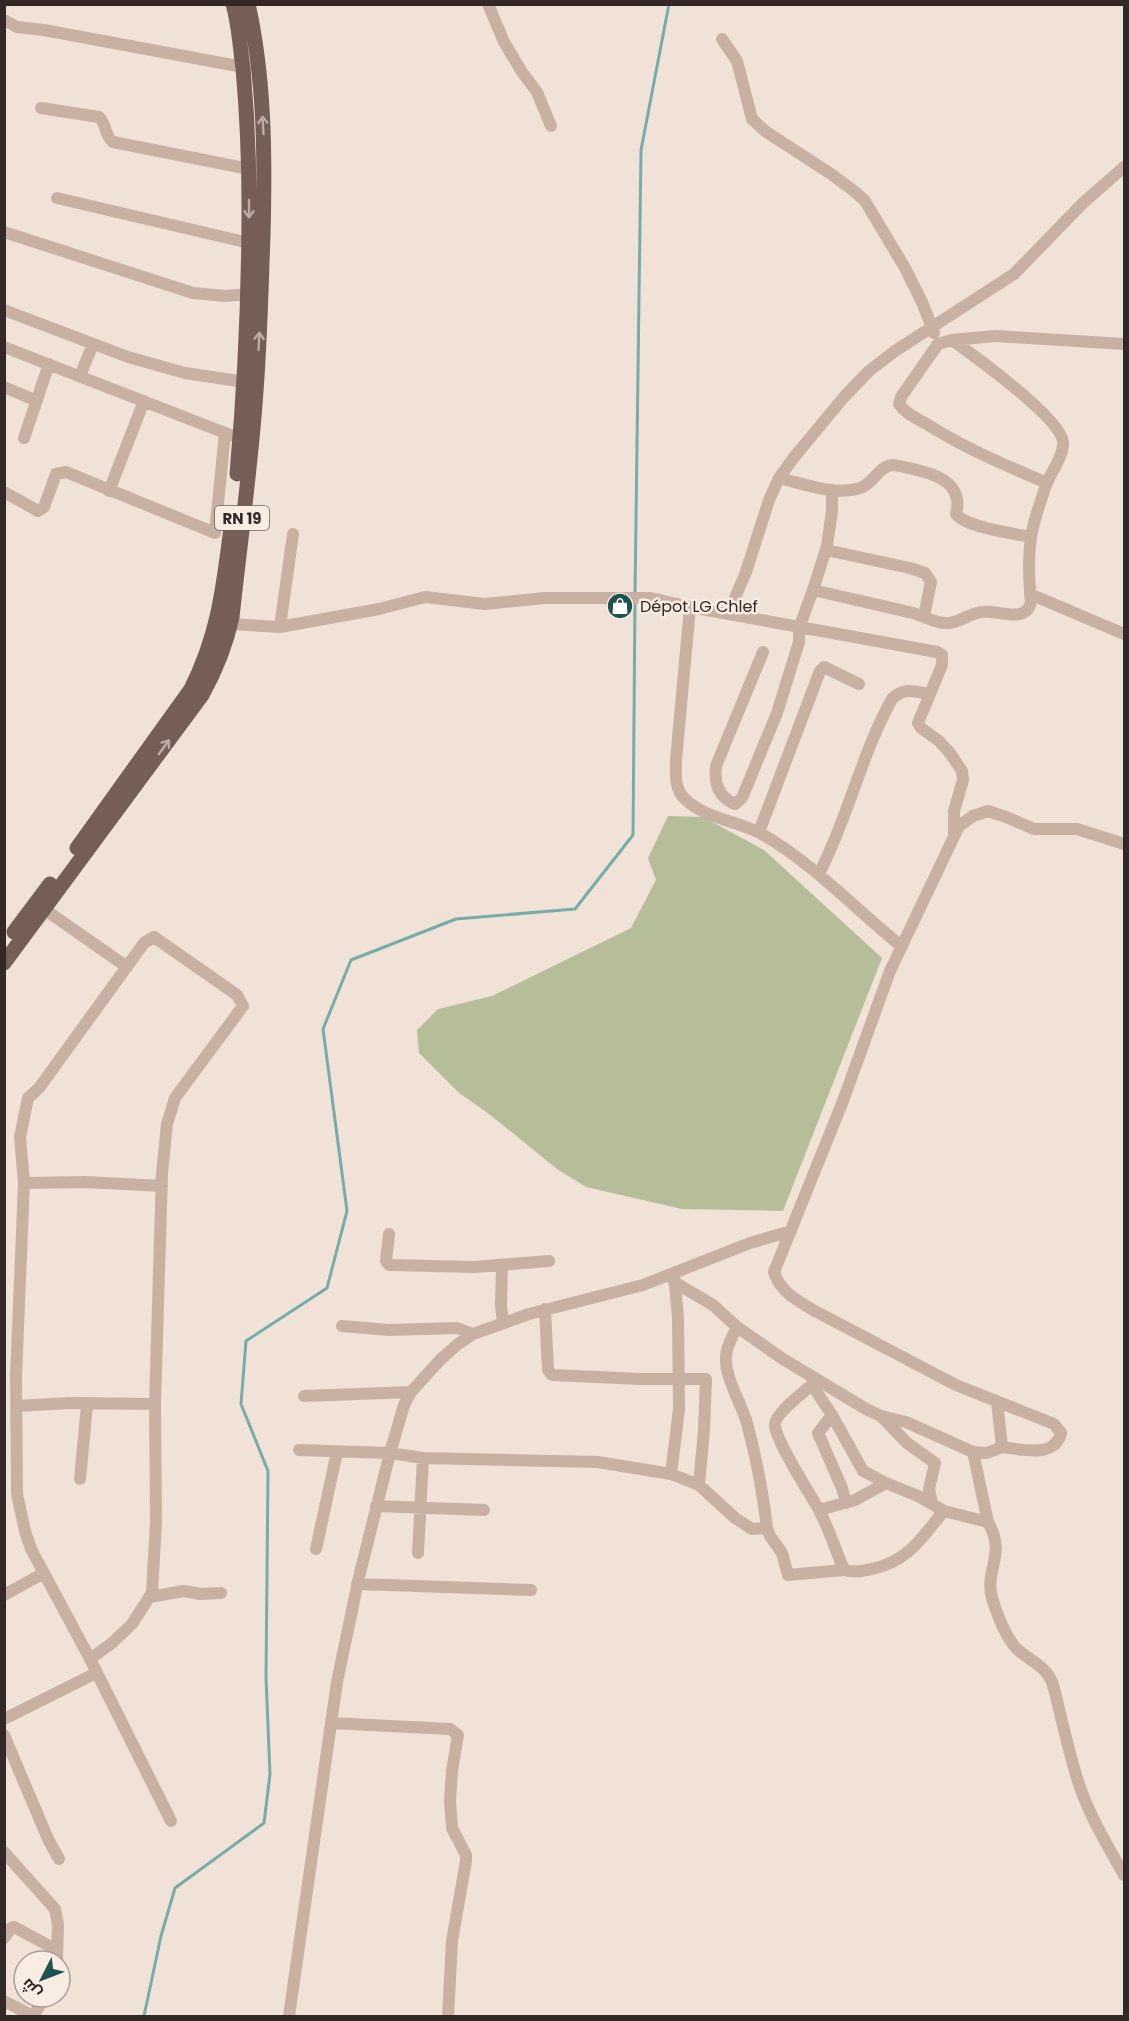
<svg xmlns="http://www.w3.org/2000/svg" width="1129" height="2021" viewBox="0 0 1129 2021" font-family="Poppins,Cairo,sans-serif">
<rect width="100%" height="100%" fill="#f0e2d7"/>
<path fill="#b5be98" d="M668 816 703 817 764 850 882 958 783 1211 682 1209 586 1187 557 1169 489 1114 458 1092 419 1053 417 1030 438 1009 492 996 631 928 656 880 648 858Z"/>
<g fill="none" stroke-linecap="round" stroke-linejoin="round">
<path stroke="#77aca9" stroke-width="3" d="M635 594 641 150 669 4
M144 2016 161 1936 175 1888 264 1823 270 1774 266 1678 268 1471 241 1404 246 1341 327 1288 347 1211 323 1029 351 960 456 919 575 909 633 835 635 600"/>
<path stroke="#c8b0a3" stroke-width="12" d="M488 4 504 42 522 72 537 92 551 126
M4 20 17 27 44 30 243 67
M722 39 737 61 752 119 765 131 831 174 854 191 865 201 905 268 922 302 934 333
M41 108 99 117C107 124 104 135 113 142L249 169
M57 198 249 243
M4 232 193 293 225 296 249 294
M4 310 128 357 185 373 245 382
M4 347 233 436
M80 376 93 344
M4 387 37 401
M24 438 49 364
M779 478C805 484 834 496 860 488 874 484 879 464 895 465 915 470 954 474 957 500 958 505 957 510 956 514 965 527 1015 534 1031 537
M1047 483C1005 465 964 448 925 423 916 418 905 413 899 404L901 397 938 344 952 340 995 336 1124 344
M109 491 144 401
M4 492 38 511 44 507 56 474 66 472 215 533 225 433
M826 550 910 568 925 573 931 582 924 616
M813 590C847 598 880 605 913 613 924 616 936 624 948 623 960 623 971 612 983 612 999 610 1026 624 1031 602 1029 582 1028 558 1031 538 1033 521 1041 501 1046 485 1051 472 1064 456 1063 442 1061 418 973 355 952 340
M1030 594 1124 634
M690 607 676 760C676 774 674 789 685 799 704 818 737 821 760 833 813 863 854 908 901 946
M728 614 746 572 769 500 779 478 795 456 844 397 869 371 895 351 1014 274 1083 203 1124 167
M230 624 280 627 379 609 425 597 485 604 544 598H651L690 607 937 652 942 655V665L918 723 921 728 939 741 950 753 962 771 963 780 954 811V834
M280 627 293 534
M763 652 716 766C714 783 718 797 735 804L742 798 777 713 799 642V628L813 590 827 546 832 511V490
M759 832 820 671 824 667 859 684
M819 874C848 818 861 755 892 699 903 687 915 691 929 694
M44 909 127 967
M24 1183 85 1182 162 1186
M389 1234 386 1261 389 1265 474 1267 549 1261
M502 1265 501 1305 503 1323
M674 1282 713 1305 737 1327 783 1359 866 1409 881 1416 906 1422 973 1452 987 1453 1002 1447 997 1402
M545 1309 548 1370 552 1375 640 1379H706L704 1430 699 1485
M342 1326 389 1330 457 1328 473 1334
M816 1381C807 1390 776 1412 775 1424 774 1439 811 1495 819 1510 829 1529 836 1551 844 1570 854 1573 862 1571 872 1569 909 1561 921 1538 944 1511
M812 1385 832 1415 863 1471 886 1483 918 1496 944 1511 988 1522C1007 1555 984 1570 992 1598 997 1614 1005 1636 1016 1648 1028 1660 1045 1665 1052 1682 1055 1691 1057 1700 1059 1709 1064 1730 1069 1751 1075 1771 1085 1809 1105 1841 1124 1875
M304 1396 411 1392
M17 1406 69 1403 155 1404
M832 1415 818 1433 842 1488 846 1503
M881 1416 907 1443 935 1463 929 1489 932 1503
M1002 1447C1021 1449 1055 1459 1061 1433L1054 1424 956 1385 813 1310C797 1300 780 1292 774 1272L843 1101 890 971 959 826 973 816 988 811 1006 817 1034 829H1077L1124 844
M299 1450 390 1453 423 1458 598 1462 671 1474 679 1409 678 1318 674 1273
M973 1452 988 1522
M671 1474 699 1485 735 1518 752 1529 767 1528C763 1492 756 1457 747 1423 741 1402 725 1379 726 1357 726 1346 733 1336 737 1327
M80 1479 87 1405
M376 1506 484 1510
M819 1510 855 1500 886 1483
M767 1528 770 1536 782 1553 788 1575 844 1570
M316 1549 337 1452
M418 1553 423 1458
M357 1584 531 1590
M4 1595 44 1573
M149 1597 184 1591 200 1594 221 1593
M90 1659 112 1643 132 1624 152 1593 156 1522 155 1404 162 1173 167 1124 175 1098 243 1006 237 995 154 937 144 943 39 1088 28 1098 20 1137 24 1183 16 1376 17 1494 25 1531 31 1549 90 1659 171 1821
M4 1719 96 1673
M331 1723 450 1729 458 1735 452 1771 450 1801 452 1828 466 1855V1861L452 1941 448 2016
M4 1735 48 1839 59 1859
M4 1852 55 1909 58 1925 57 1961
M4 1938 11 1928 14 1927 57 1950
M4 2001 31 2015 35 2013 45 1997
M289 2016 337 1682 359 1577 390 1453 404 1405 411 1392 441 1359 458 1344 473 1334 529 1314 643 1285 750 1243 791 1231"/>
<path stroke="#755e56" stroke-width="15" d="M233 4C239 25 240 47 243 68 247 113 249 159 249 205 249 295 245 384 237 474
M77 848 191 689C219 633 223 588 231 528
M14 932 50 884
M4 963 202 695C216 670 226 645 232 617 240 542 251 466 256 391 260 339 261 287 263 236 265 159 265 80 248 4"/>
</g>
<defs><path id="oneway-shaft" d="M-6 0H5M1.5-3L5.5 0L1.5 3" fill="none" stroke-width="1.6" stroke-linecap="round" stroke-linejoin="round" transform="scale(1.5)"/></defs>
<g stroke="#bdaca4">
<use href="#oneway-shaft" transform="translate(263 125) rotate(-93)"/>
<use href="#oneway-shaft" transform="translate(249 209) rotate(90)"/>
<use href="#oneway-shaft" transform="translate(259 341) rotate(-87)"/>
<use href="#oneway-shaft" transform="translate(164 747) rotate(-54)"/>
</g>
<defs>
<g id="shop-disc" transform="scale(1.35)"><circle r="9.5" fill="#1c5351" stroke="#f8ece3"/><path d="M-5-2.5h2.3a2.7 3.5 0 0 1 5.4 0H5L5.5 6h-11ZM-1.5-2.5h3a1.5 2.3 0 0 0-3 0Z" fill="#fff"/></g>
</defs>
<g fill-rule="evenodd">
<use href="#shop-disc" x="620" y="606"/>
</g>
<g text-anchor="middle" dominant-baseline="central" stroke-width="5" stroke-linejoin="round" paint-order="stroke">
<rect fill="#f8ece3" stroke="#6e635e" stroke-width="1.5" x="215" y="506" width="54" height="24" rx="4.5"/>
<g font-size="15" font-weight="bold" fill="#332825">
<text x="242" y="518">RN 19</text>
</g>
<g font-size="16" fill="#332825" stroke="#f8ece3" text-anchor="start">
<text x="640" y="606">Dépot LG Chlef</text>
</g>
</g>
<rect width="1129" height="2021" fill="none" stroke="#332825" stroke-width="12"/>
<g transform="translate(42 1979) rotate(228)"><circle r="28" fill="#f8ece3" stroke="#a99e97" stroke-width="1.5"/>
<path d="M0-4.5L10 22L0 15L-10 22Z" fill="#1c5351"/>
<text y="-9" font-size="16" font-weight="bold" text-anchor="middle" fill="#332825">ش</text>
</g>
</svg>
